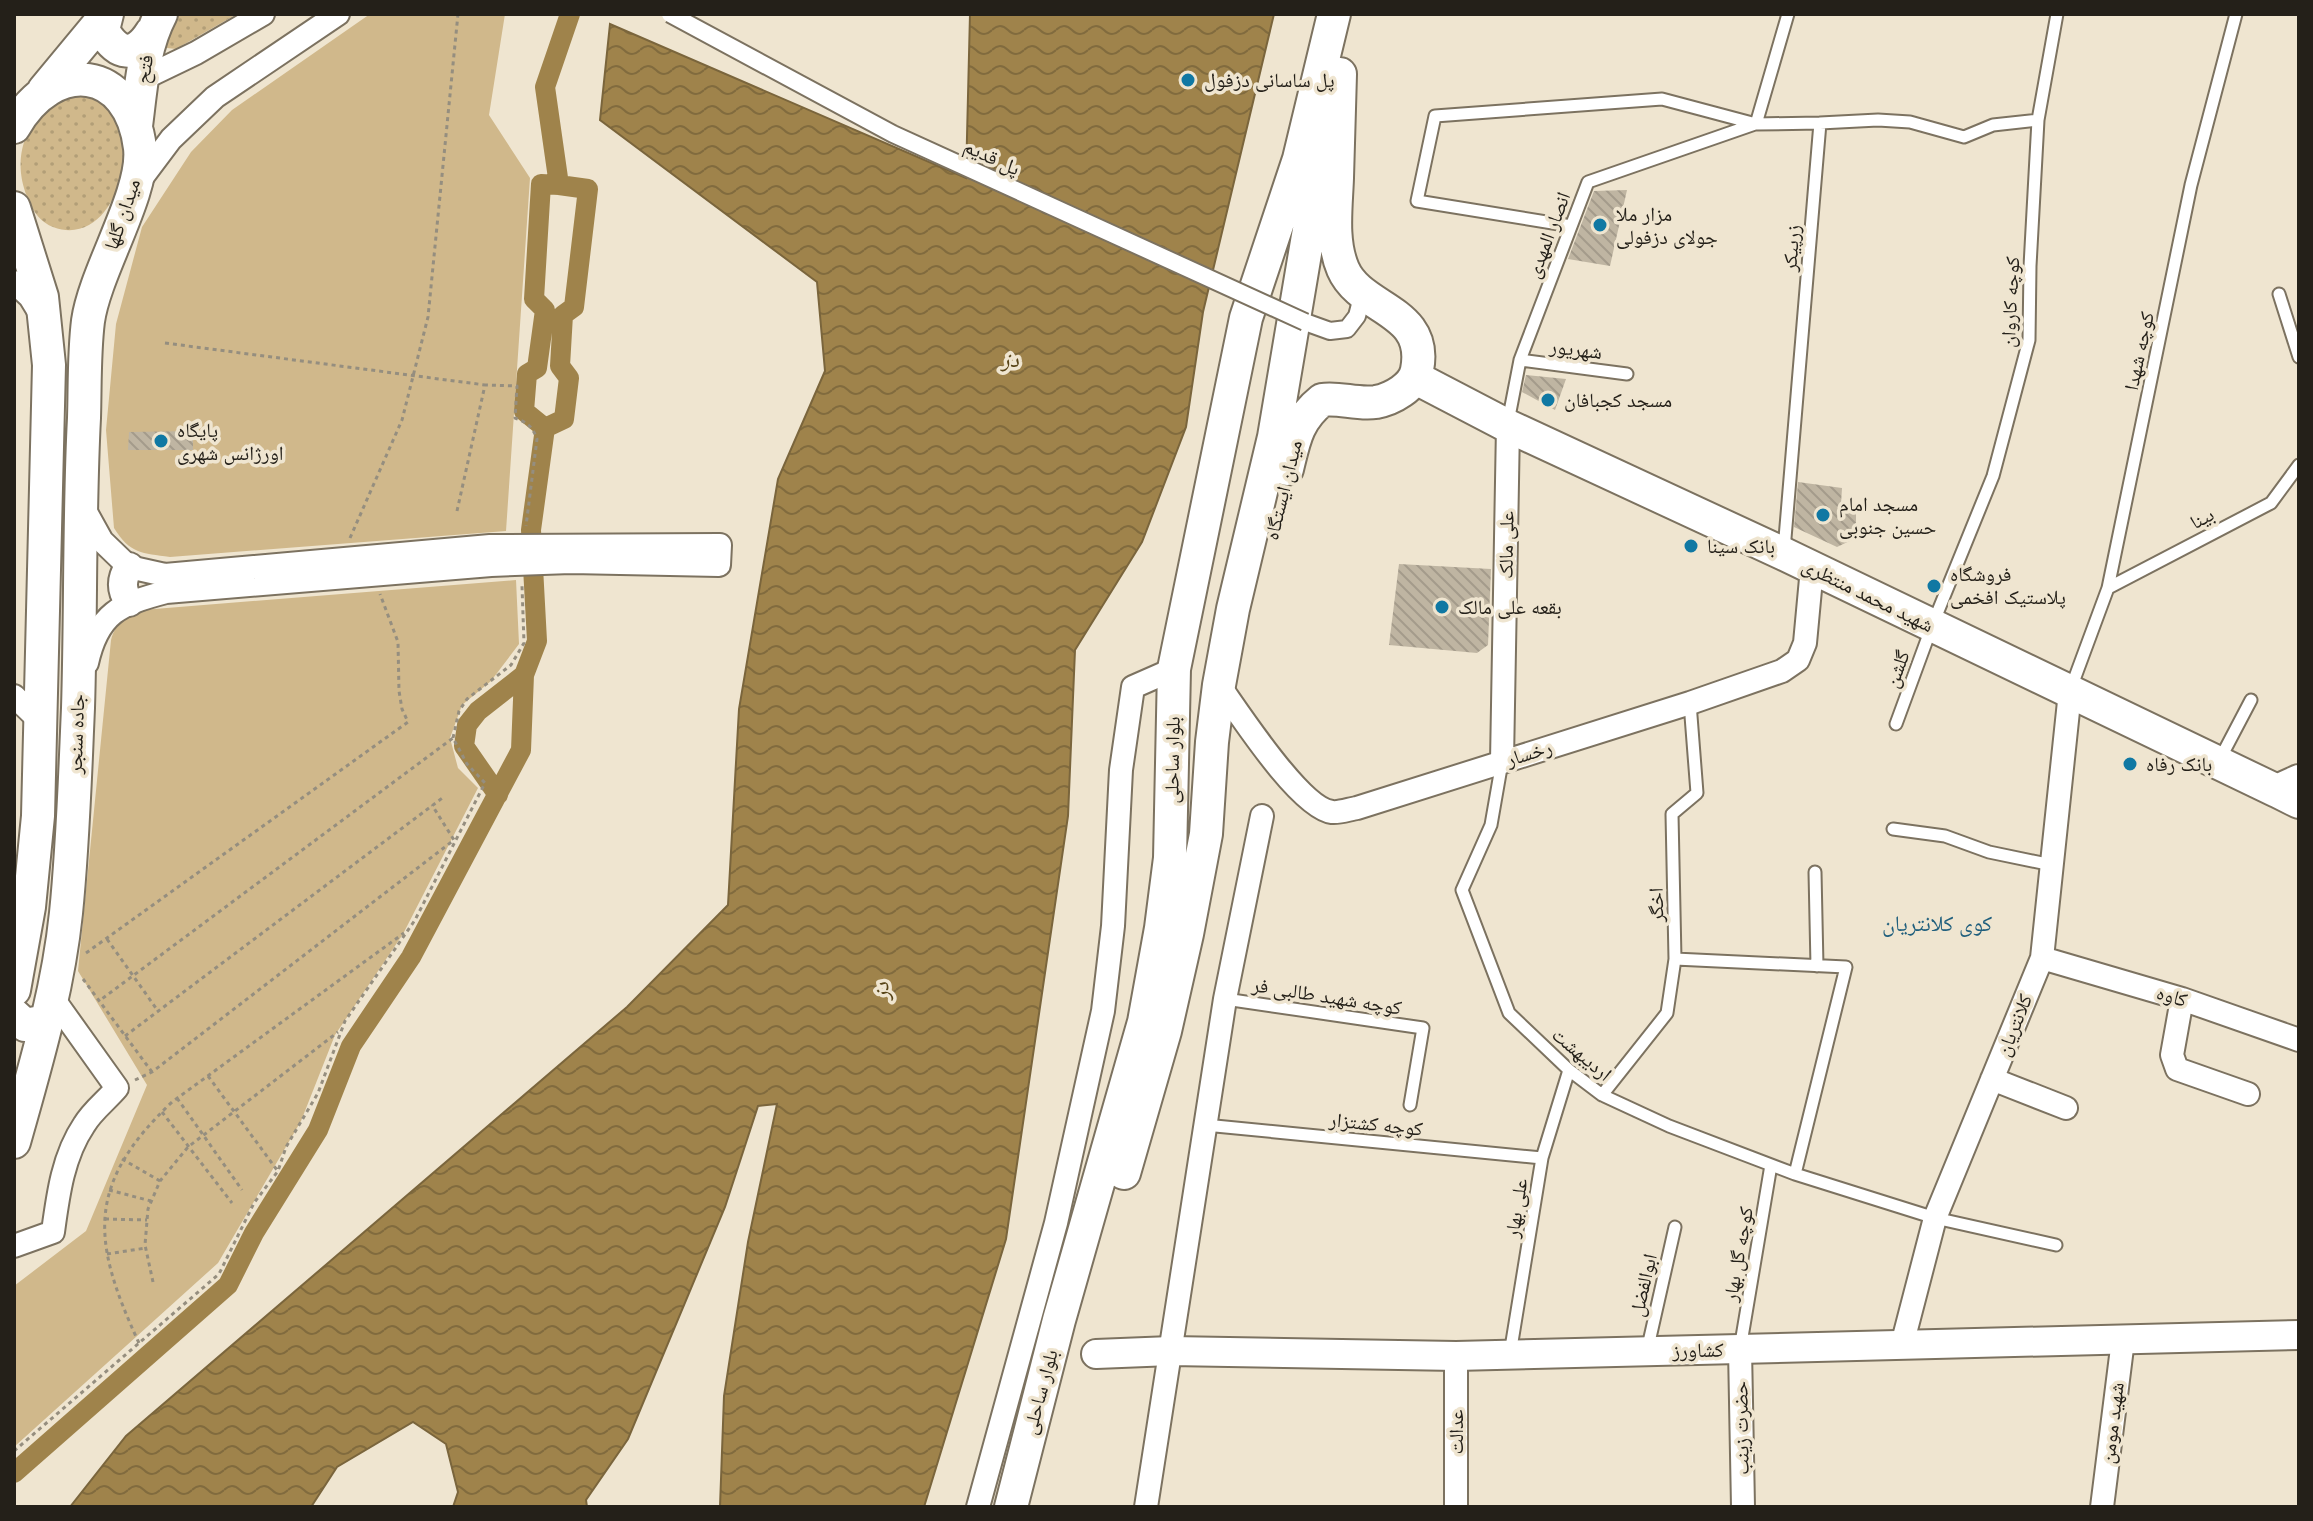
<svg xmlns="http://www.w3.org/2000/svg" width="2313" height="1521" viewBox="0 0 2313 1521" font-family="Montserrat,'Noto Naskh Arabic',sans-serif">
<defs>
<pattern id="grass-dots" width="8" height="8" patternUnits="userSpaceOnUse" patternTransform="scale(2)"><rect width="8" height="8" fill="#d0b88b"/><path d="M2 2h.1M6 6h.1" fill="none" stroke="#b29e77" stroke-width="1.8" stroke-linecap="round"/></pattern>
<pattern id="water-waves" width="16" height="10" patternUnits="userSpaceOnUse" patternTransform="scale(2)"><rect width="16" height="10" fill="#9f834b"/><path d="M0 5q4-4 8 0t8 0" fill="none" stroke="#816b3e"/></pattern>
<pattern id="building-back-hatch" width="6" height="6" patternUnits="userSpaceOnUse" patternTransform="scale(2)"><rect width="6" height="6" fill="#bfb5a2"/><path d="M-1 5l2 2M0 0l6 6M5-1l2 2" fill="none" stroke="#a49b8b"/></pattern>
</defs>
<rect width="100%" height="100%" fill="#efe5d0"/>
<path fill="url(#grass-dots)" d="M177 14H237L176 49 167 48 164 39Z
M71 96C77 96 84 95 90 97 153 112 122 253 53 227 42 223 33 212 29 201 9 157 26 112 71 96Z"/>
<path fill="#d0b88b" d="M370 14H505L489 115 530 178 506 531 170 557C142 553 130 554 114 528L106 430 116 324 142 227 191 152 232 110Z
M516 580 519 644 491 681 462 705 450 738 458 768 478 788 403 934 335 1035 301 1121 218 1263 14 1447V1286L86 1231 147 1085 78 971 111 640C116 622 125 617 142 610Z"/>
<path fill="url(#water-waves)" stroke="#7a653c" stroke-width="2" d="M970 14H1274L1203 312 1186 427 1142 542 1075 650 1068 816 1006 1239 924 1507H720L724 1396 748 1242 777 1104 758 1106 725 1207 628 1439 586 1500 587 1507H453L458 1492 446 1444 413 1422 337 1467 311 1507H70L126 1436 627 1007 728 905 739 709 778 479 825 371 817 282 600 120 610 24 966 178Z"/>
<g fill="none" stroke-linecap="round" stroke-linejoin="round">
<path stroke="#9f834b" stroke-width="20" d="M545 428 524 411 527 374 537 368 545 310 534 299 541 184 559 185
M498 795 464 746 467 725 478 711 524 675
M14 1473 228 1285 254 1233 318 1130 351 1046 411 957 521 750 524 675 537 641 531 530 545 428 564 419 569 378 560 366 563 315 574 307 588 189 559 185 545 87 570 14"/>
</g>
<path fill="url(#building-back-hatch)" d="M1627 190 1610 266 1568 259 1594 191Z
M1526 375 1566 379 1555 410 1522 392Z
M193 431V450H128L129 432Z
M1798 482 1842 488 1841 504 1856 505V538L1837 547 1794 527Z
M1399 564 1491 569 1488 645 1477 653 1389 645Z"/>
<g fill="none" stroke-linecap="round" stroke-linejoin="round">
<g stroke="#7c7260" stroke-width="15">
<path id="service" d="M1820 123 1878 120 1910 122 1964 137 1993 125 2038 120
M1571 226 1417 201 1435 116 1662 99 1756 124
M2279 294 2299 357
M1520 360 1627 374
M1508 422 1520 360 1588 182 1755 124
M1784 550 1820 123 1756 124 1788 14
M2108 588 2271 503 2299 465
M2071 688 2108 588 2191 185 2236 14
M1896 724 1932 626 1993 476 2029 340 2030 266 2038 120 2057 14
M2220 759 2251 700
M1502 762 1491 825 1462 890 1509 1013 1569 1070 1602 1095 1669 1126 1795 1174 1935 1218 2056 1245
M1893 829 1945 836 1989 852 2052 865
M1815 872 1817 966
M1675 959 1846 967 1795 1174
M1225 999 1423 1028 1410 1105
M1602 1095 1667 1013 1675 959 1672 814 1697 793 1690 703
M1205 1125 1542 1158
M1740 1349 1771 1165
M1647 1351 1675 1227
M1510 1354 1542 1158 1569 1070"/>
</g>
<g stroke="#7c7260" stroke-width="20">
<path id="pedestrian" d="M1305 322 1330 331 1347 329 1357 316 1363 293"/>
</g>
<g stroke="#7c7260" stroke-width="26">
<path id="minor" d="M142 79 196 53 263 14
M138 183 171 139 215 97 338 14
M14 282 30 297 41 315
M82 505 102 541 129 567 165 575 490 546 720 545 719 565 571 562 491 565 166 592C120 604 98 613 87 663
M1219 685C1239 713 1300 808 1332 812 1339 813 1350 809 1357 808L1690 703 1782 671 1798 660 1805 643 1812 568
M14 696 41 722
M1502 761 1508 426
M2042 958 2182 999 2299 1040
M2182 999 2172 1055 2177 1069 2248 1094
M1992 1079 2066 1108
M14 1246 53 1232C58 1195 63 1156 84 1125 92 1111 107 1100 117 1088L52 997
M1902 1345 1935 1218 2042 958 2070 692
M1740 1349 1743 1507
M1456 1356V1507
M978 1507 1056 1223 1103 1011 1113 926 1121 770 1133 687 1174 669
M1146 1507 1225 999 1262 816
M2102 1507 2123 1340"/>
</g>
<g stroke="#7c7260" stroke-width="32">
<path id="tertiary" d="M129 567C121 579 121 590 129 602
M1096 1354 1171 1351 1456 1356 2299 1335"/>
</g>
<g stroke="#7c7260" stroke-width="36">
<path id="secondary" d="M107 14 103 30C117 56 135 58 151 33
M44 90 107 14
M136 126C141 88 143 48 161 14
M14 127C54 57 130 65 140 148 145 193 95 271 88 321 84 353 85 386 84 418 79 514 81 611 78 708 75 776 73 845 66 913 58 991 35 1067 14 1142
M14 208 42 297 49 365 38 816 29 907 14 990
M1416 378 1508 426 1784 554 2277 791
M1287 469C1294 440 1297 420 1322 400 1339 397 1357 405 1376 402 1392 399 1414 387 1417 370 1429 309 1361 311 1343 269 1331 241 1336 207 1337 178 1338 143 1339 108 1340 74
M2299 781 2277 791 2299 802
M14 1015 25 1025 47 1021
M1124 1173 1165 1031 1187 934 1206 834 1212 742 1219 685 1233 609 1274 437 1324 141
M1011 1507 1059 1320 1144 1022 1161 928 1170 858 1174 669 1246 318 1299 159 1334 14"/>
</g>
<path stroke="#958e7f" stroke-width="3" stroke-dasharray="4 4" stroke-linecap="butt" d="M165 343 485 385
M457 511 485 385 517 386 515 418C528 423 532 426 537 439L526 526
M350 538 402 420 428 317 458 14
M453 738 459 711 467 699 511 665 524 643 522 586
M107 939 158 1011
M86 953 408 722 402 709 399 691 398 642 380 594
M83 979 152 1072
M125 1036 445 796
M208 1076 277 1170
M135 1080 152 1072 454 840 432 805
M177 1098 242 1190
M162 1112 232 1203
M122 1159 160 1181
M109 1190 151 1201
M105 1219 147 1220
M107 1254 146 1248
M153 1282 145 1245 148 1209 160 1181 188 1147 338 1032
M139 1343C91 1240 86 1184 172 1102L404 933
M14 1451 219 1274 254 1203 278 1171 286 1147 318 1093 345 1021 415 920 485 783 467 764 453 738 99 1001"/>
<use href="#service" stroke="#fff" stroke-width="11"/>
<use href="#pedestrian" stroke="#fff" stroke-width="16"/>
<use href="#minor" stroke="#fff" stroke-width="22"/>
<use href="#tertiary" stroke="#fff" stroke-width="28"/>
<use href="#secondary" stroke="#fff" stroke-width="32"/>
<g stroke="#7c7260" stroke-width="20" stroke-linecap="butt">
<path id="pedestrian-bridge" d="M670 14 893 134 1305 322"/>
</g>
<use href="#pedestrian-bridge" stroke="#fff" stroke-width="16"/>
</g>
<g fill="#1078a3" stroke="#efe5d0" stroke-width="3">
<circle cx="1188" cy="80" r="8"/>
<circle cx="1600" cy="225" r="8"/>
<circle cx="1548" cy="400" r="8"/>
<circle cx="161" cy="441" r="8"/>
<circle cx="1823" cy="515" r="8"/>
<circle cx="1691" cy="546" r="8"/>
<circle cx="1934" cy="586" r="8"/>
<circle cx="1442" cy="607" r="8"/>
<circle cx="2130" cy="764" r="8"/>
</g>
<g text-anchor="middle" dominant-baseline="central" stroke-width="7" stroke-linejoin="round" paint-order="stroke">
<g font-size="20" fill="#242019" stroke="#efe5d0">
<text transform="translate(144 69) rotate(-80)">فتح</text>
<text transform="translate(992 157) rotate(25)">پل قدیم</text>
<text transform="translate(122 214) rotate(-71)">میدان گلها</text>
<text transform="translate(1548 235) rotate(-69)">انصار المهدی</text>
<text transform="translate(1791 248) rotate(-85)">زرپیکر</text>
<text transform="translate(2010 302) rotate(-87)">کوچه کاروان</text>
<text transform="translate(1576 349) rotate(7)">شهریور</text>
<text transform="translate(2139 351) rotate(-78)">کوچه شهدا</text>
<text transform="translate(1283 490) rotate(-76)">میدان ایستگاه</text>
<text transform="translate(2202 518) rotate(-28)">بینا</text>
<text transform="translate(1506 545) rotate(-89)">علی مالک</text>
<text transform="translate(1868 595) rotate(26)">شهید محمد منتظری</text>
<text transform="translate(1897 669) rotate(-70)">گلشن</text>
<text transform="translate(76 734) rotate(-88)">جاده سنجر</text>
<text transform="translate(1529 753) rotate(-17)">رخسار</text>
<text transform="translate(1172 760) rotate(-89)">بلوار ساحلی</text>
<text transform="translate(1656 905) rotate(-91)">اخگر</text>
<text transform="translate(1327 996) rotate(9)">کوچه شهید طالبی فر</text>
<text transform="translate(2172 996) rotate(17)">کاوه</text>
<text transform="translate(2014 1025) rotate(-68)">کلانتریان</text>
<text transform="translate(1582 1054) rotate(40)">اردیبهشت</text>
<text transform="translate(1376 1124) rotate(6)">کوچه کشتزار</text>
<text transform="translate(1516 1208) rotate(-81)">علی بهار</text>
<text transform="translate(1738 1254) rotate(-80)">کوچه گل بهار</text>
<text transform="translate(1643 1285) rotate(-77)">ابوالفضل</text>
<text transform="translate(1698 1350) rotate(-1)">کشاورز</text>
<text transform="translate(1040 1392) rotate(-75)">بلوار ساحلی</text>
<text transform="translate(2112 1423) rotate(-83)">شهید مومن</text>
<text transform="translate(1741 1428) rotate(-91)">حضرت زینب</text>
<text transform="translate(1456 1432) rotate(-90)">عدالت</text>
</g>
<g font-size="20" fill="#242019" stroke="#efe5d0" text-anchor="start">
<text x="1204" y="80">پل ساسانی دزفول</text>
<text x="1616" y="214">مزار ملا<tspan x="1616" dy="23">جولای دزفولی</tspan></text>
<text x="1564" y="400">مسجد کجبافان</text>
<text x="177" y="430">پایگاه<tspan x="177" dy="23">اورژانس شهری</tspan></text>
<text x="1839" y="504">مسجد امام<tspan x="1839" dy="23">حسین جنوبی</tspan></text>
<text x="1707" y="546">بانک سینا</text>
<text x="1950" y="574">فروشگاه<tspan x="1950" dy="23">پلاستیک افخمی</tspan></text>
<text x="1458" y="607">بقعه علی مالک</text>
<text x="2146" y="764">بانک رفاه</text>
</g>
<g font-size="22" font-style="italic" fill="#574316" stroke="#efe5d0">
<text x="1010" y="359">دز</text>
<text transform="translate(881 991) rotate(-91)">دز</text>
</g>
<g font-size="22" fill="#205f7d" stroke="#efe5d0">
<text x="1937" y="923">کوی کلانتریان</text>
</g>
</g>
<rect width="2313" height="1521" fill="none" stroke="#242019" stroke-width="32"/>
</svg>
